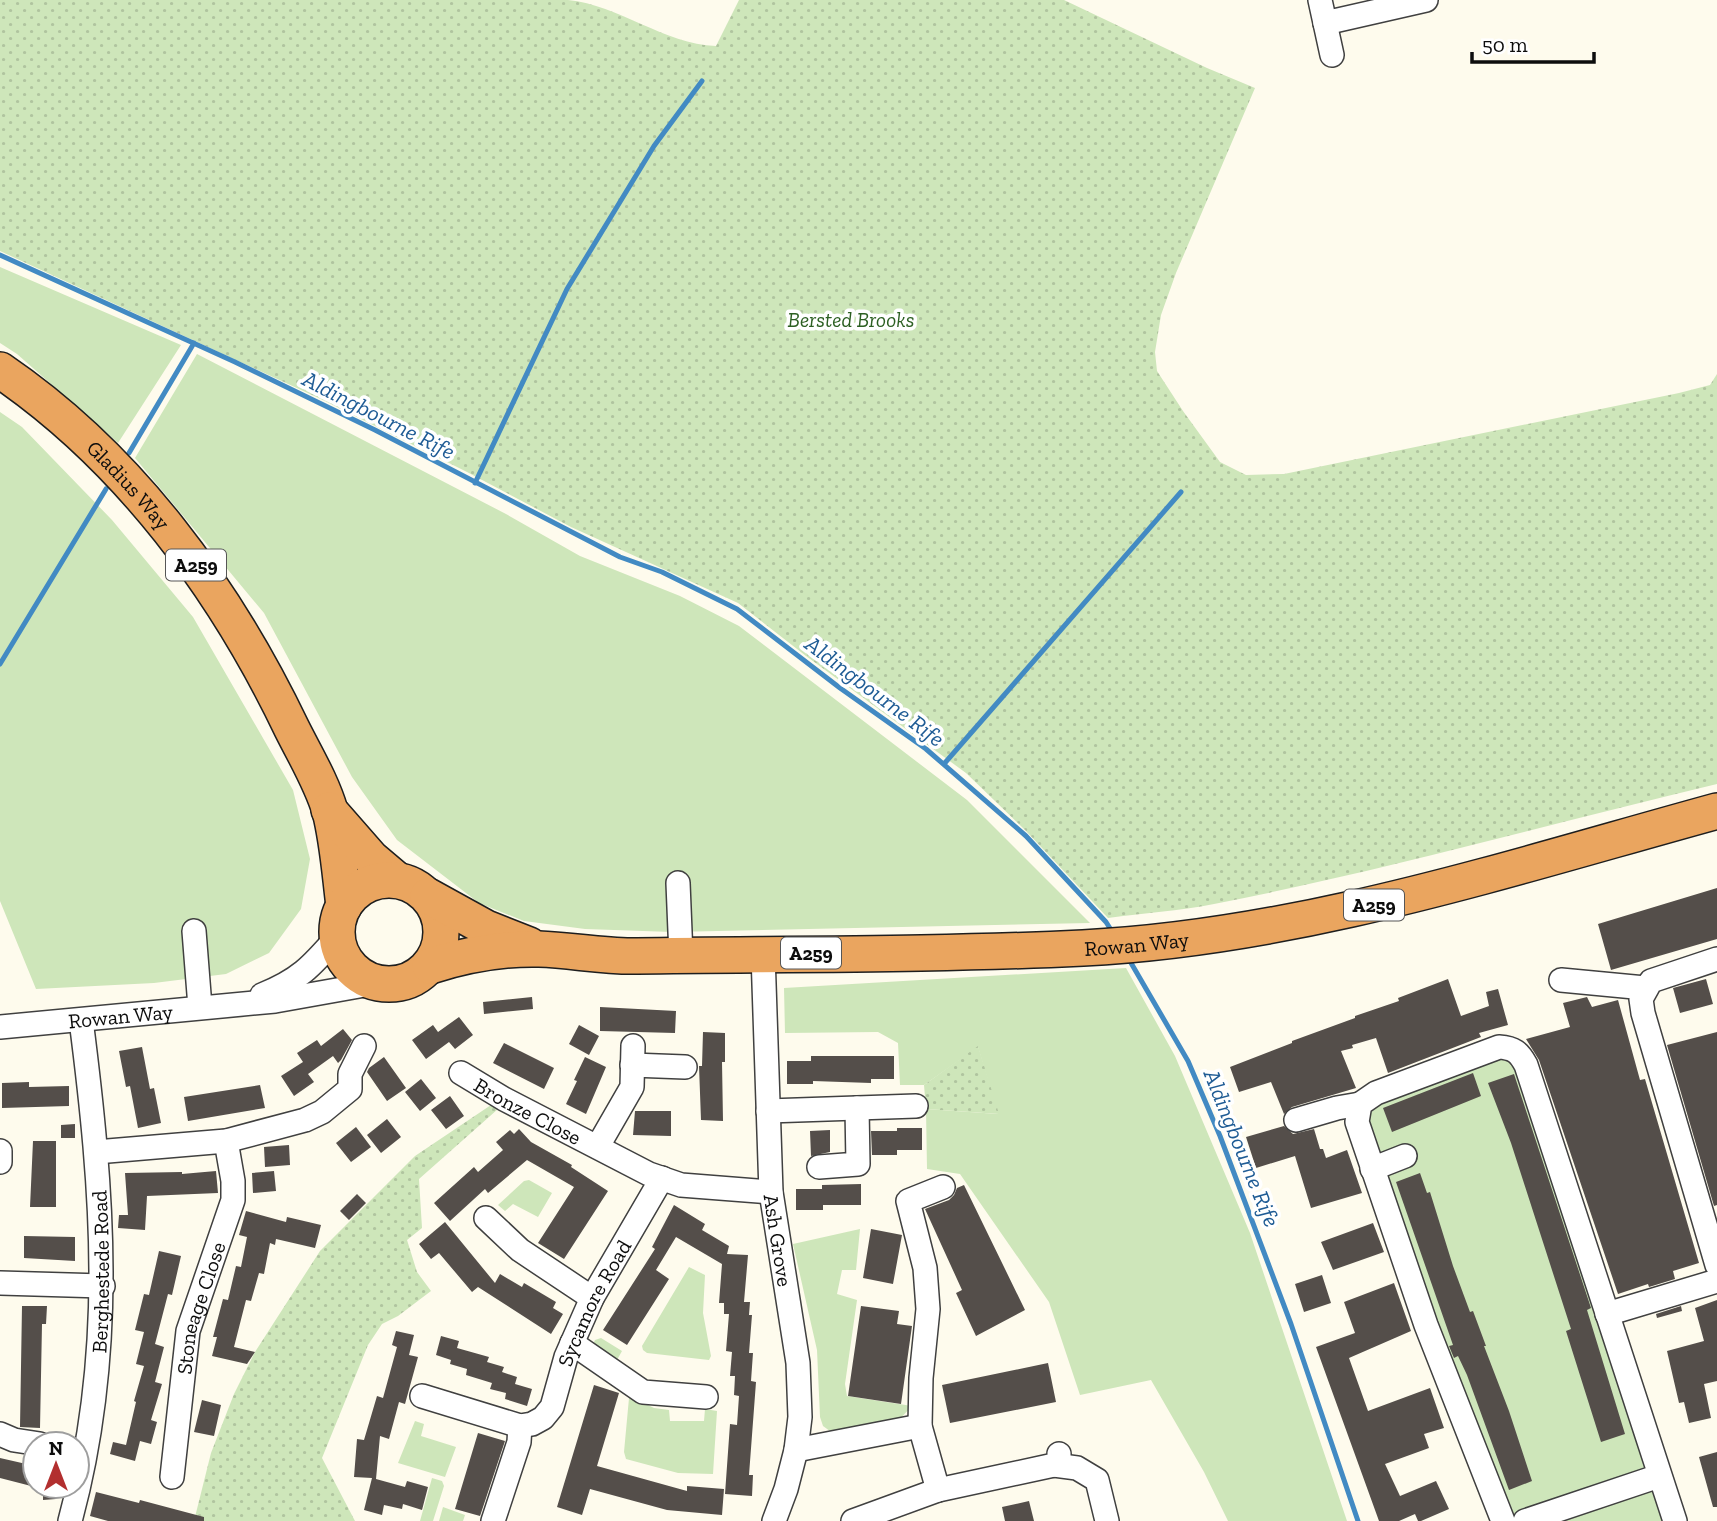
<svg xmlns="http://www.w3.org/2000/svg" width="1717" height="1521" viewBox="0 0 1717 1521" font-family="'Zilla Slab',serif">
<defs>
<pattern id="park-dots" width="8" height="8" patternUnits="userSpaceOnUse" patternTransform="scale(1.75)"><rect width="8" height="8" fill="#cee6ba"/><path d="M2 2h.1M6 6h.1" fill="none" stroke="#b0c49f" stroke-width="1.8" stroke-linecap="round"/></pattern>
</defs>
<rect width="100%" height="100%" fill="#fefbed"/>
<path fill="#cee6ba" d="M0 267 181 345 118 443 17 354 0 343Z
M197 354 506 514 580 556 680 596 739 626 967 800 1090 923 672 932 585 929 524 921 479 903 397 840 352 777 264 613 135 458Z
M0 412 22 427 112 520 193 617 293 790 310 859 301 909 269 953 226 974 154 983 36 989 0 901Z
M1126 968 1175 1056 1250 1233 1347 1521H1228L1204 1472 1151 1380 1080 1395 1049 1302 960 1174 927 1169 926 1109 998 1114 978 1047 924 1085H900L898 1043 878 1032 785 1033 784 988Z
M1513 1056 1648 1462 1645 1472 1517 1515 1506 1510 1363 1128 1368 1104 1482 1057Z
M529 1180 552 1193 538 1217 513 1204 505 1211 498 1205 524 1181Z
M860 1229 856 1270H842L837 1294 857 1300 845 1384 847 1396 912 1406 898 1421 834 1434 823 1426 820 1417 817 1350 793 1244Z
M689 1267 705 1275 703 1313 711 1356 709 1360 647 1353 643 1350 642 1346Z
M601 1338 622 1351 617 1360H615L593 1344 595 1340Z
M632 1397 654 1408 669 1410 670 1421H704L705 1409 717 1411 713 1474 678 1473 626 1459 624 1452 629 1398Z
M415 1421 424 1424 421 1436 456 1447 445 1477 398 1463Z
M432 1478 442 1481 444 1486 433 1521H420Z
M1650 1490 1655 1492 1670 1521H1540Z
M443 1507 465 1515 463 1521H439Z"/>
<path fill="url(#park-dots)" d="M0 0H568C619 5 664 44 716 46L739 0H1064L1207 68 1255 88 1176 273 1161 315 1155 352 1157 371 1183 411 1220 462 1246 475 1284 474 1679 393 1710 385 1717 374V784C1549 824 1383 871 1214 904 1179 911 1143 913 1108 918L1026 831 966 773 806 656 738 603 571 527 467 472 325 401 0 251Z
M978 1046 999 1114 926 1109 924 1085Z
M491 1105 498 1109 419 1179 422 1228 407 1240 417 1272 431 1291 398 1316 382 1324 368 1345 322 1458 355 1521H194L211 1453 234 1394 255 1352 320 1251 415 1156Z"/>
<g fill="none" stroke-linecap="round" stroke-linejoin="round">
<path stroke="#428ac3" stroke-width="5" d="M0 255 235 362 375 430 620 557 662 572 737 609 840 688 926 749 1026 836 1106 922 1113 933
M129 453 194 343
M475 483 567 289 654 146 702 81
M0 664 106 489
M944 764 1181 492
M1127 956 1188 1061 1220 1136 1291 1324 1358 1521"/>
</g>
<path fill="#544e4a" d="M1717 888V939L1611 970 1598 924Z
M1448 979 1461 1016 1489 1006 1486 992 1498 989 1508 1025 1479 1033 1481 1037 1388 1073 1376 1038 1352 1045 1353 1048 1341 1051 1356 1088 1292 1107 1284 1114 1271 1082 1239 1092 1230 1067 1292 1043V1041L1355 1018V1016L1399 1001 1398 998Z
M1706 979 1713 1004 1680 1013 1673 988Z
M532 997 533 1009 484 1014 483 1002Z
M1587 997 1592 1007 1618 1000 1640 1080 1645 1079 1699 1263 1673 1271 1675 1279 1649 1287 1648 1284 1618 1294 1539 1060 1526 1039 1570 1027 1563 1003Z
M600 1007 676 1011 675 1033 600 1031Z
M459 1017 473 1035 455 1049 449 1042 426 1059 412 1040 433 1025 438 1032Z
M579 1025 599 1036 589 1055 569 1044Z
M343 1029 352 1040 341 1060 338 1063 333 1056 308 1074 314 1082 294 1096 281 1076 303 1062 297 1053 317 1040 321 1046Z
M703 1032 725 1033V1062H722L723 1121 701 1120 699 1066H702Z
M1717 1032V1205L1714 1206 1667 1045Z
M504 1043 554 1068 544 1089 493 1063Z
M142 1047 150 1089 154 1088 161 1123 138 1128 130 1086 126 1087 119 1051Z
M811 1056H894V1079H871V1083L813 1081V1084H787V1061H811Z
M384 1057 406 1088 387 1101 367 1072 369 1068Z
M585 1057 606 1067 586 1114 566 1104 577 1081 574 1080Z
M1473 1073 1481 1096 1392 1132 1383 1108Z
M1514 1074 1591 1308 1587 1310 1625 1434 1601 1442 1566 1331 1571 1329 1511 1143 1488 1083Z
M421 1079 436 1098 420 1111 405 1092Z
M29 1082V1087L69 1086V1106L2 1108V1083Z
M260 1085 265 1108 188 1121 184 1097Z
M450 1096 464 1116 446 1129 431 1110Z
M635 1111H671V1136L633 1135Z
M387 1119 401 1137 381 1153 367 1135Z
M75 1124V1138H61V1125Z
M1284 1126 1293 1134 1314 1129 1320 1149H1323L1326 1158 1347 1150 1362 1193 1311 1208 1295 1156 1256 1168 1246 1137Z
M356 1127 371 1147 351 1162 336 1143Z
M897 1128H922V1150H897V1155H872L871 1131H897Z
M519 1129 531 1142 572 1165 571 1167 608 1191 564 1259 538 1243 574 1187 527 1160 488 1193 485 1189 450 1221 434 1203 474 1167 478 1172 503 1150 496 1142 510 1130 514 1134Z
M830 1130V1152L811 1156 810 1131Z
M33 1141H56V1207H30Z
M289 1145 290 1165 265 1167 264 1147Z
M216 1171 218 1193 147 1196 145 1230 118 1228 119 1215H128L125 1173 182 1172V1174Z
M274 1171 276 1191 253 1193 252 1173Z
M1420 1173 1427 1193 1430 1192 1453 1266 1470 1312 1473 1311 1486 1346H1484L1509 1411 1532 1481 1509 1490 1467 1375 1458 1356 1454 1358 1449 1346 1453 1345 1396 1182Z
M861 1184V1205H823V1210H796V1189H822V1185Z
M964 1185 1025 1310 976 1336 956 1293 962 1290 925 1209 949 1200 954 1195 957 1188Z
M357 1194 366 1203 349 1220 340 1211Z
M674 1205 705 1224 702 1230 729 1246 727 1254 748 1255 744 1302H750L749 1315H752L749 1353H753L751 1381 756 1382 749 1475H753L752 1496 725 1494 730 1424 737 1425 739 1396 734 1395 735 1376H730L732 1352 726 1351 729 1314H724V1303H719L722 1264 676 1237 656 1270 669 1279 627 1345 603 1330 655 1249 652 1247Z
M246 1211 286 1222 287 1217 321 1225 315 1248 276 1239 275 1245 270 1243 264 1274 259 1273 251 1301 246 1300 234 1347 255 1352 247 1364 212 1356 217 1337H213L223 1299 228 1300 236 1266 241 1267 247 1237 239 1235Z
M445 1222 495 1283 500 1274 522 1287 524 1283 556 1302 553 1308 563 1314 551 1334 478 1287 472 1292 439 1253 431 1259 419 1244Z
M1373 1223 1384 1252 1333 1270 1321 1242Z
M871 1229 902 1235 893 1284 863 1278Z
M24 1236 75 1237V1261L24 1258Z
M159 1251 181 1256 172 1295 168 1294 155 1344 164 1347 155 1382 162 1384 151 1420 157 1422 151 1444 140 1441 135 1461 110 1454 113 1442 126 1445 136 1402 134 1401 144 1366 136 1364 144 1332 135 1330 144 1294 149 1295Z
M1322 1275 1331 1303 1304 1312 1295 1284Z
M1394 1283 1411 1331 1349 1358 1368 1411 1430 1388 1444 1428 1424 1434 1429 1448 1385 1464 1400 1496 1436 1481 1449 1509 1421 1521H1418L1415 1514 1399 1521H1379L1316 1347 1355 1333 1344 1302Z
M1717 1300V1381L1704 1384 1711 1418 1689 1423 1684 1402 1679 1403 1667 1351 1704 1341 1695 1308Z
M22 1306H47L46 1324H42L40 1428 20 1427Z
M861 1306 899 1311 897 1324 912 1326 901 1404 848 1396Z
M1681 1306 1682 1311 1657 1318 1656 1314Z
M396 1331 414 1335 409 1355 418 1357 405 1404 399 1402 389 1439 380 1436 376 1479 405 1487 407 1481 428 1487 422 1510 403 1504 402 1509 384 1505 382 1515 364 1510 372 1478 354 1477 357 1439 364 1440 377 1396 383 1398 397 1347 392 1345Z
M441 1336 459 1341 457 1348 489 1357 487 1362 504 1367 502 1372 517 1377 515 1384 532 1389 527 1406 505 1399 506 1393 490 1389 492 1383 466 1375 467 1369 450 1364 451 1360 436 1355Z
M1048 1363 1056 1402 950 1423 942 1385Z
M594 1385 619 1393 597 1466 687 1491V1486L724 1489 722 1515 667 1510 590 1489 582 1515 557 1507Z
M202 1400 221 1405 214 1436 194 1432Z
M478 1433 505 1441 480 1516 455 1509Z
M1717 1452V1507H1713L1699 1457Z
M0 1458 35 1466V1487L0 1478Z
M43 1486H56V1499L43 1500Z
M96 1492 139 1503 140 1500 204 1517V1521H108L90 1516Z
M1029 1501 1034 1521H1005L1002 1507Z"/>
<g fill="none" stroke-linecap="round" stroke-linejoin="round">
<g stroke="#404040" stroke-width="26">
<g id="minor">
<path d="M1320 0 1332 55"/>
<path d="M1325 23 1426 0"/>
<path d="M678 883 681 956"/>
<path d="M194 931 200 1007"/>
<path id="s1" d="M763 954 771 1192 798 1363 800 1417 796 1450 786 1489 774 1521"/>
<path d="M1717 959 1651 981 1641 999 1643 1013 1717 1265"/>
<path d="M1561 980 1645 988"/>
<path d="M262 995C299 980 311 967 337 937"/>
<path id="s2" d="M0 1027 275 1001 376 983"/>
<path d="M632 1065 685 1067"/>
<path id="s3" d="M461 1073 504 1099 649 1174 681 1185 771 1192"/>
<path d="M768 1111 916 1106"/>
<path d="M1296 1120 1337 1108 1360 1104"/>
<path d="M598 1146 632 1087 633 1046"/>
<path d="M0 1151V1162"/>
<path d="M96 1152 226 1141 305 1120 322 1112 350 1089V1074L364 1046"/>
<path d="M819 1167 858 1164 857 1108"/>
<path d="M1372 1169 1405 1156"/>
<path d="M486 1218 520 1250 592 1298"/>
<path d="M0 1283 103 1286"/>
<path d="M1607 1314 1717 1281"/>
<path d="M572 1343 643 1392 706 1397"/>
<path id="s4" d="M422 1396 520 1426 532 1424 543 1418 552 1407 566 1357 592 1298 662 1178"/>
<path d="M0 1434 14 1440 40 1444"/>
<path d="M796 1450 920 1426"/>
<path d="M1054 1465 1077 1468 1097 1480 1107 1521"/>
<path id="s5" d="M172 1477 188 1331 233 1200V1181L226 1141"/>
<path d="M938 1490 1054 1465 1059 1459V1454"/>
<path id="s6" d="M70 1521C116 1352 103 1191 81 1020"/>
<path d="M493 1521 519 1442 520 1426"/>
<path d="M853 1521 938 1490 920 1426 921 1378 928 1309 925 1268 908 1201 943 1187"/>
<path d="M1503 1521 1426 1325 1357 1122 1360 1104 1376 1093 1499 1047C1514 1048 1519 1052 1526 1065L1675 1521"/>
<path d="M1525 1521 1659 1476"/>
</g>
</g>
<g stroke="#1e1e1e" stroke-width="38">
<g id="highway">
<path id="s7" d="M0 370C129 458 225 589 292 729 305 755 322 783 330 811 338 842 340 875 344 906"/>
<path d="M329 810 371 858 397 880"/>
<circle cx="389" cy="932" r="52"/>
<path d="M428 896 486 928 529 945"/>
<path id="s8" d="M430 966C465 955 501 948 539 949 572 950 604 957 637 956 786 954 935 955 1083 948 1301 937 1509 868 1717 811"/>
</g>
</g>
<use href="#minor" stroke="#fff" stroke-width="23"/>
<use href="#highway" stroke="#eaa55f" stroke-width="35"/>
</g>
<g text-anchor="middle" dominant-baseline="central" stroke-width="7" stroke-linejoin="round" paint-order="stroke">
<g fill="#fff" stroke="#565656" stroke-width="2">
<rect x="166" y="549.5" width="60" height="31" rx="5"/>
<rect x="1344" y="889.5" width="60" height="31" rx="5"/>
<rect x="781" y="937.5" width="60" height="31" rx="5"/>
</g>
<g font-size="19" font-weight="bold" fill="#0d0d0d">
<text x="196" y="565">A259</text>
<text x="1374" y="905">A259</text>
<text x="811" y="953">A259</text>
</g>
<g font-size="21" font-style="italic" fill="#2c5f22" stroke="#fff">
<text x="851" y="319">Bersted Brooks</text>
</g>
<g font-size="21" fill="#0d0d0d" stroke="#fff">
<text stroke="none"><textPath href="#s7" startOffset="173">Gladius Way</textPath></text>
<text stroke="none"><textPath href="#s8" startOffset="709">Rowan Way</textPath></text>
<text stroke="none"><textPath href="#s2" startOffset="121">Rowan Way</textPath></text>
<text stroke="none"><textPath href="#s3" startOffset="77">Bronze Close</textPath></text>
<text stroke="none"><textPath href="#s1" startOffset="287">Ash Grove</textPath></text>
<text stroke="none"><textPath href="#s6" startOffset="252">Berghestede Road</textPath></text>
<text stroke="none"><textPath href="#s4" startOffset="254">Sycamore Road</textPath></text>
<text stroke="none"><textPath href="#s5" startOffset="172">Stoneage Close</textPath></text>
</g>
<g font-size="23" font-style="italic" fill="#1f5c95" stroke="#fff">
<text transform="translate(379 415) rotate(27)">Aldingbourne Rife</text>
<text transform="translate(875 691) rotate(37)">Aldingbourne Rife</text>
<text transform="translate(1242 1148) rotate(68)">Aldingbourne Rife</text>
</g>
</g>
<g transform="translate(56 1465)"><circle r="33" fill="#ffffff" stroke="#9e9e9e" stroke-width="2"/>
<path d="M0-5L12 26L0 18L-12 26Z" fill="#b22f2f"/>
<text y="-10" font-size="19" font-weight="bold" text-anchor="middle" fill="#0d0d0d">N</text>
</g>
<path d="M1472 52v10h122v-10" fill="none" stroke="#0d0d0d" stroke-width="3.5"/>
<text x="1482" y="52" font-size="21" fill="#0d0d0d" stroke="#ffffff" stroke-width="5" paint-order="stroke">50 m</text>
</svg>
